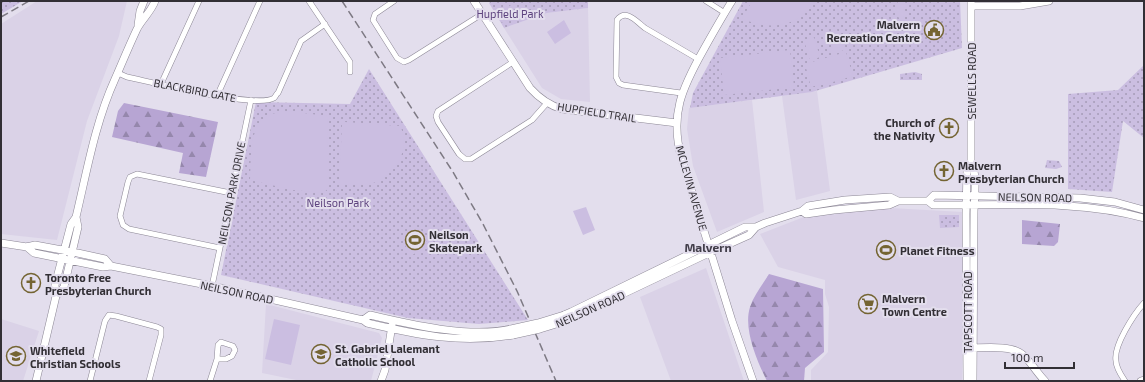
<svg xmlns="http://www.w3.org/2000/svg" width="1145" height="382" viewBox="0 0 1145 382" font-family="'Exo 2',sans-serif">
<defs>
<pattern id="green-dots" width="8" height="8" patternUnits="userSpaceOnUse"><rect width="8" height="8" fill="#cbbee1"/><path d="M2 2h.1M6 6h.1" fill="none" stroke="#a59bb7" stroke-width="1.8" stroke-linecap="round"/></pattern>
<pattern id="forest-firs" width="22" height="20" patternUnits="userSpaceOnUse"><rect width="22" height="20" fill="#b7a5d3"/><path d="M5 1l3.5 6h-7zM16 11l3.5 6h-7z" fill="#9587ac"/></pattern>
</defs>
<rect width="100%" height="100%" fill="#e3deed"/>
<path fill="#dad2e7" d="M37 1H127L119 36 87 121 57 240 1 234V24Z
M588 8 590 102 561 99 542 88 504 28 547 13Z
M817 91 830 191 796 200 782 96Z
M752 100 764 212 717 232 693 166 687 129 689 108Z
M890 208 963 212 962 381H811V370L828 352 829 307 825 294V280L778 267 760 234 809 215Z
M706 268 744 381H671L640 297Z
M266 304 379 333 382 338 371 381H301L262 373Z
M1 319 39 331 23 381H1Z"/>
<path fill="url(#green-dots)" d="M1 1H23L1 14Z
M492 1H588V8L547 13 504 28 489 3Z
M743 1H960L962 48 812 92 690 108 693 93Z
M1144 65V138L1123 121 1112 192 1068 189V94L1118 90Z
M369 69 528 320 479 324 408 318 221 275 256 102 350 104Z
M915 72 922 74V80H900V74Z
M1047 160 1059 161 1062 167 1056 169 1045 168Z
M939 215H959V227L940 228Z"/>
<path fill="url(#forest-firs)" d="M124 103 218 122 206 177 179 173 183 153 112 137 118 111Z
M1022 220 1060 224 1058 242 1054 246 1022 244Z
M769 274 823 289 824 352 805 368 804 381H767C757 361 743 329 750 307 754 295 763 284 769 274Z"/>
<path fill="#cbbee1" d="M752 1H815C812 5 809 10 805 13 786 30 763 27 742 19Z
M898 1 906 3 903 19 895 16Z
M511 5 516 13 502 23 497 15Z
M564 20 571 33 555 44 547 32Z
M837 30 844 50 834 54 827 33Z
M814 37 820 57 810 61 804 40Z
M790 50 794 87 724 95 720 58Z
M846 52 853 76 823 85 822 84 811 87 805 64Z
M288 111 327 116 329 188 323 193 293 190 250 180C251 163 249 129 264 118 271 113 280 112 288 111Z
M345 122 400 126C412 148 395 176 373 183 362 186 350 185 339 184L342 125Z
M586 207 595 230 583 235 573 211Z
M414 228 421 230 429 246 412 255 403 242 405 233Z
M274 319 300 325 291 365 265 359Z"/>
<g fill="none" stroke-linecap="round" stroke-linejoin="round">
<g stroke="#8c8795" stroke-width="6">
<path id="street" d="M309 1 350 62V72
M394 1 375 14 373 20 397 58 404 62 409 60 482 14
M706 1 725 13
M513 62 438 111 436 116 438 122 459 154 465 159H471L532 120 547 103
M118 73 127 77C151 82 257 109 274 98 276 96 276 94 278 93L301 41 325 24
M161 84 199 1
M681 93 623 85 619 83 616 77 617 20C626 8 637 22 645 28L698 59
M217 96 260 1
M220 248 129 229 123 225 120 216 128 182 130 177 137 174 231 193
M212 286 251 100
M90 381 105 321 109 315 116 316 157 327 161 329V335L149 381
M210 381 217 359 218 345 221 342 233 346 235 350 232 356 226 359H217
M1125 381C1121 375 1116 368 1116 361 1113 346 1134 314 1144 303"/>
</g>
<g stroke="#8c8795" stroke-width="8">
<path id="secondary" d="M474 1 530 88C539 98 548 105 562 109L677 123
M732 1C722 17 713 33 704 49 682 88 669 115 682 160L732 321 753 381
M971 6H1020L1049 1
M138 25 140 11 144 1
M971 161C978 177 974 196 974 214L973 381
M928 201 934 195 1080 198 1115 202 1144 210
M802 211 806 214 834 210 889 205 898 201H928L933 205C1003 206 1077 199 1144 218
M1 243 27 247 35 245 73 252 105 259 111 266
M27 247 34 253 103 267 111 266 212 286 363 320 367 323C418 335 461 344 513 335
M56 296 64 287 78 227 76 217
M564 315 571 312 745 227H756
M363 320 370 315C412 325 469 338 511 329
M566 321 711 252 749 235 756 227 765 223 802 211 808 206 845 200 890 197 898 201
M969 348C984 348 1011 345 1022 354 1031 362 1037 373 1045 381
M36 381 56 296 55 285 71 224 76 217C87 171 95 123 115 79 122 63 129 46 137 29 142 19 151 12 155 1
M381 381 385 370 392 325
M967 381 966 214 967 170 971 161V1
M1141 381 1144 380"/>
</g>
<use href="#street" stroke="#fff" stroke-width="5"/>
<use href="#secondary" stroke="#fff" stroke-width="7"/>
<path stroke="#7d7983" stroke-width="1.5" stroke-dasharray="8 4" stroke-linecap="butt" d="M342 1 453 172 483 224 517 291 556 381
M1 17 29 1"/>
<g stroke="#8c8795" stroke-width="8" stroke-linecap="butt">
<path id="secondary-bridge" d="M511 329 538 323 564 315
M513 335 540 329 566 321"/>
</g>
<use href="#secondary-bridge" stroke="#fff" stroke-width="7"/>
</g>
<defs>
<g id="civic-ring" transform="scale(1)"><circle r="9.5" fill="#e3deed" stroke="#746432" stroke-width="1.5"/><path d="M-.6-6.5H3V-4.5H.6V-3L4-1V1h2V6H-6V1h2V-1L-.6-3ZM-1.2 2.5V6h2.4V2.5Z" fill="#746432"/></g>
<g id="church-ring" transform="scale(1)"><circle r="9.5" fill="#e3deed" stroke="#746432" stroke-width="1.5"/><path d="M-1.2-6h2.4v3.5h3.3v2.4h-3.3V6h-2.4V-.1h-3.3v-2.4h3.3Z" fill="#746432"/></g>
<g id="stadium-ring" transform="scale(1)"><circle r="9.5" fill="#e3deed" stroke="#746432" stroke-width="1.5"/><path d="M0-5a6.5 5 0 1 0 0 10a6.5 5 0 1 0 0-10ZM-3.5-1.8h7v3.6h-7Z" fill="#746432"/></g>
<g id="supermarket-ring" transform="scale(1)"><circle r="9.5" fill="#e3deed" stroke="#746432" stroke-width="1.5"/><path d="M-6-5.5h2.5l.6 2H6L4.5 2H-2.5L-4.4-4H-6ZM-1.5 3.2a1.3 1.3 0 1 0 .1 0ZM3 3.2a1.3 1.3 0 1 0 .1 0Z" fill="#746432"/></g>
<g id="school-ring" transform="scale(1)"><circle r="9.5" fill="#e3deed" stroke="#746432" stroke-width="1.5"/><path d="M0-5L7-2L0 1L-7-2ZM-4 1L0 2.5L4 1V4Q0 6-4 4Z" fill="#746432"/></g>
</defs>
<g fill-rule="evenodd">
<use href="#civic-ring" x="934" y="30"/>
<use href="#church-ring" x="949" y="128"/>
<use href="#church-ring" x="944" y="171"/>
<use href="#stadium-ring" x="415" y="240"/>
<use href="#stadium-ring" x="886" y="250"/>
<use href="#church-ring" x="31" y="283"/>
<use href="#supermarket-ring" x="868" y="304"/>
<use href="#school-ring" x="321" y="354"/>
<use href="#school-ring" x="16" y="356"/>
</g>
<g text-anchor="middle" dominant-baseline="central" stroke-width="4" stroke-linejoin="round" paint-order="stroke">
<g font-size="11" fill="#5e447f" stroke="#e3deed">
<text x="510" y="13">Hupfield Park</text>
<text x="338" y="202">Neilson Park</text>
</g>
<g font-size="11" font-weight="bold" fill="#322f35" stroke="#e3deed" text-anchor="start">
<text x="920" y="24" text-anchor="end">Malvern<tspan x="920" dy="13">Recreation Centre</tspan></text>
<text x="935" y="122" text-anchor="end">Church of<tspan x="935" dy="13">the Nativity</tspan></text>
<text x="958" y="165">Malvern<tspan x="958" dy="13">Presbyterian Church</tspan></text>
<text x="429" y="234">Neilson<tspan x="429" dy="13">Skatepark</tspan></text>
<text x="900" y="250">Planet Fitness</text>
<text x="45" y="277">Toronto Free<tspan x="45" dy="13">Presbyterian Church</tspan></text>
<text x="882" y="298">Malvern<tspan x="882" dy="13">Town Centre</tspan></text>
<text x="335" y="348">St. Gabriel Lalemant<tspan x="335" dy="13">Catholic School</tspan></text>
<text x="30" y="350">Whitefield<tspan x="30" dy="13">Christian Schools</tspan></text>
</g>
<g font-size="11" fill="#322f35" stroke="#e3deed">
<text transform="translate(971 81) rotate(-90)">SEWELLS ROAD</text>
<text transform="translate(195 90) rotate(11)">BLACKBIRD GATE</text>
<text transform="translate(597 112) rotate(9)">HUPFIELD TRAIL</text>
<text transform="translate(692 188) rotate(74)">MCLEVIN AVENUE</text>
<text transform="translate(231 193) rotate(-79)">NEILSON PARK DRIVE</text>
<text transform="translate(1035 197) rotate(1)">NEILSON ROAD</text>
<text transform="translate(237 292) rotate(12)">NEILSON ROAD</text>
<text transform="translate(590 309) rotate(-24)">NEILSON ROAD</text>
<text transform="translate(967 312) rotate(-90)">TAPSCOTT ROAD</text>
</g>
<g font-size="12" font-weight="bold" fill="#423e4a" stroke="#e3deed">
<text x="708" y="247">Malvern</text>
</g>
</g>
<rect width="1145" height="382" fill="none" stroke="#322f35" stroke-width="4"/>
<path d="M1005 362v6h69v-6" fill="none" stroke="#322f35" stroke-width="2"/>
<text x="1011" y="362" font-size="12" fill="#322f35" stroke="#e3deed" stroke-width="3" paint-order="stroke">100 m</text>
</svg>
